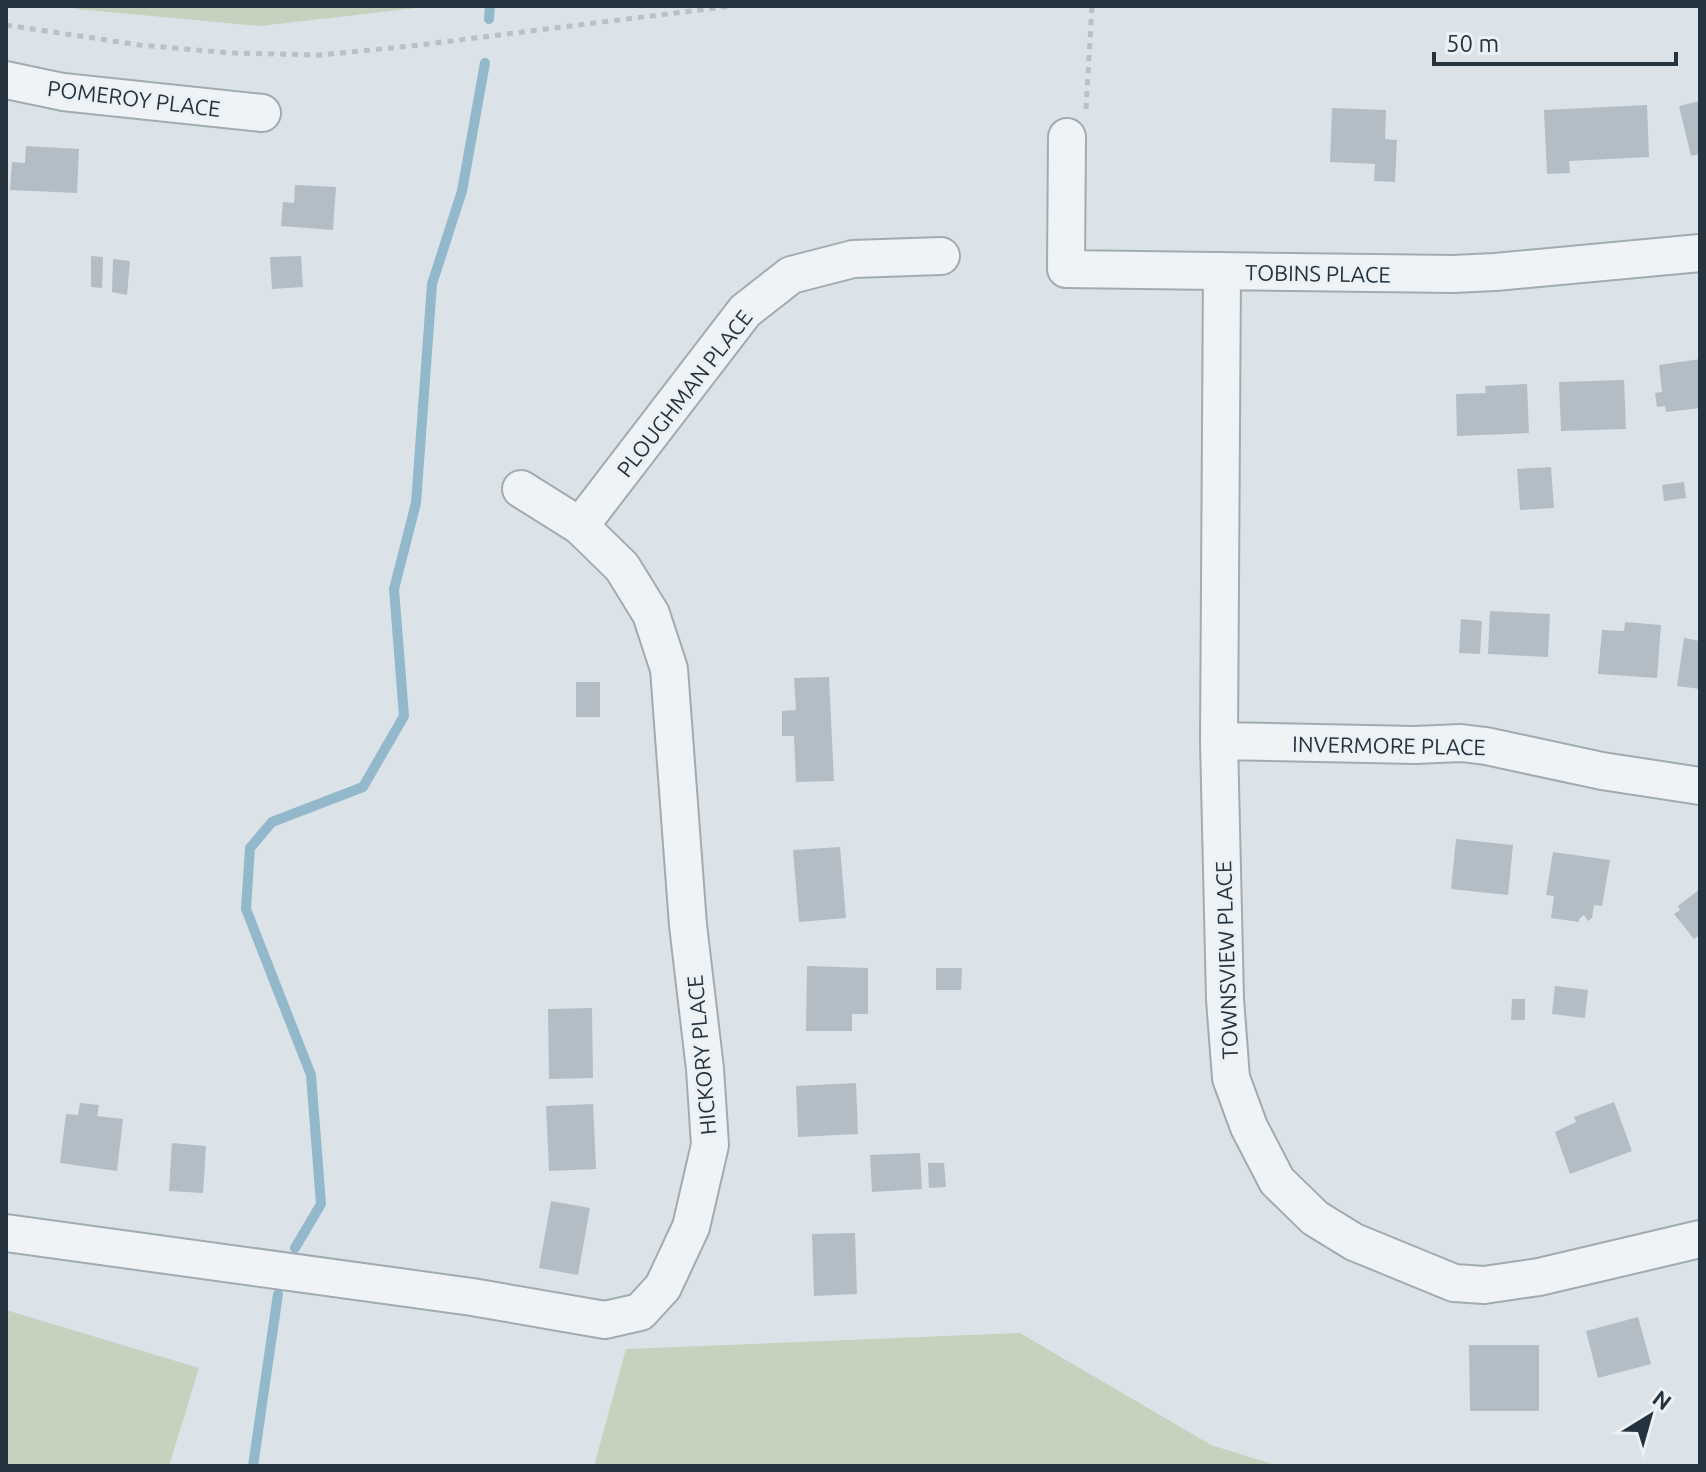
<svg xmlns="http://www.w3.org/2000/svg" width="1706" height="1472" viewBox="0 0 1706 1472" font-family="Ubuntu,sans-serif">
<rect width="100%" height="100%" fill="#dce3e8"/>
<path fill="#c6d2bd" d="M63 6H434L260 26 77 9Z
M6 1310 199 1368 169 1466H6Z
M1020 1333 1211 1445 1278 1466H594L626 1349Z"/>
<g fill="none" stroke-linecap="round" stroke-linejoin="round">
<path stroke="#94b8cb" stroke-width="10" d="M489 19 490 6
M295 1248 321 1204 311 1075 246 909 250 848 272 822 363 787 404 716 394 589 416 503 432 284 462 191 485 63
M253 1466 278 1294"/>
</g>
<path fill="#b3bdc5" d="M1700 101V154L1691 156 1679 106Z
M1647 105 1649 157 1569 161 1570 173 1547 174 1544 110Z
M1332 108 1386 110 1385 139 1397 140 1395 182 1374 181 1375 164 1330 162Z
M26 146 79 149 77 193 10 190 12 162 25 163Z
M295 185 336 187 333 230 281 226 283 202 294 203Z
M91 256 103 257 102 288 91 287Z
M301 256 303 287 272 289 270 257Z
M113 259 130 261 127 295 112 292Z
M1700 359V408L1666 412 1665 406 1657 407 1655 393 1662 392 1659 365Z
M1624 380 1626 429 1561 431 1559 382Z
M1527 384 1529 433 1457 436 1456 394 1486 393 1485 386Z
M1551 467 1554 508 1520 510 1517 469Z
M1684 482 1686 498 1664 501 1662 485Z
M1490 611 1550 614 1548 657 1488 654Z
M1461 619 1482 621 1480 654 1459 653Z
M1625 622 1661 625 1657 678 1598 674 1602 630 1624 631Z
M1684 638 1700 641V689L1677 686Z
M829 677 834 781 796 782 794 736H782V711L796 710 794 678Z
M576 682H600V717H576Z
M1456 839 1513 845 1508 895 1451 889Z
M840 847 846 918 799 922 793 850Z
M1553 852 1610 860 1602 906 1594 905 1592 918 1588 921 1584 915 1579 919V922L1551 918 1554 896 1546 895Z
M1700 889V935L1694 939 1674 914 1680 910 1678 906Z
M807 966 868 968V1014H852V1031H806Z
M936 968H962L961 990H936Z
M1555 986 1588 990 1585 1018 1552 1014Z
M1512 999H1525V1020H1511Z
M592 1008 593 1078 549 1079 548 1009Z
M856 1083 858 1134 798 1137 796 1086Z
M1614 1102 1632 1151 1570 1174 1555 1132 1576 1122 1574 1117Z
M80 1103 99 1105 97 1116 123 1119 117 1171 60 1163 66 1114 78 1115Z
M593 1104 596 1169 549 1171 546 1106Z
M172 1143 206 1146 203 1193 169 1191Z
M920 1153 922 1189 872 1192 870 1155Z
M928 1163H944L946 1187 929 1188Z
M551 1201 590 1208 578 1275 539 1268Z
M855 1233 857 1294 814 1296 812 1234Z
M1638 1317 1651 1364 1598 1378 1586 1331Z
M1469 1345H1539V1411H1470Z"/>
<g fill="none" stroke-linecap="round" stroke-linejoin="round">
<g stroke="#a1abb2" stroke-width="40">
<path id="street" d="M6 80 63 92 262 113
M1067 137 1066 269 1453 274 1495 272 1700 253
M1222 271 1219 741 1225 999 1231 1078 1249 1127 1277 1181 1315 1218 1354 1242 1454 1283 1484 1285 1539 1277 1700 1239
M580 526 745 311 791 275 853 259 941 256
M1219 741 1415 745 1461 743 1486 746 1602 771 1700 786
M6 1233 472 1297 605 1320 640 1312 663 1287 691 1227 710 1145 705 1069 688 925 669 669 651 614 622 567 580 526 521 489"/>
</g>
<path stroke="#bac1c6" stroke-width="5" stroke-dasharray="6 6" stroke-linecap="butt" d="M6 25 140 45 231 53 320 55 411 46 731 6
M1086 109 1092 6"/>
<use href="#street" stroke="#eff3f6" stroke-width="36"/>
</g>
<g text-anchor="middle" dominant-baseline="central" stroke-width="6" stroke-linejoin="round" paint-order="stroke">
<g font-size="22" fill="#25333f" stroke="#ecf1f5">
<text transform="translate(134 98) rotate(7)">POMEROY PLACE</text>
<text transform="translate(1318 273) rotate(1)">TOBINS PLACE</text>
<text transform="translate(684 393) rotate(-52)">PLOUGHMAN PLACE</text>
<text transform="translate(1389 745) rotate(1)">INVERMORE PLACE</text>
<text transform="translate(1226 960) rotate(-92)">TOWNSVIEW PLACE</text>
<text transform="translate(701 1055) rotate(-95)">HICKORY PLACE</text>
</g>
</g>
<rect width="1706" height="1472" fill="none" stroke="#25333f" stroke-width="16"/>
<g transform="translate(1650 1416) rotate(37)" stroke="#ecf1f5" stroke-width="6" paint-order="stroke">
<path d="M0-6L14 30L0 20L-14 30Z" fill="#25333f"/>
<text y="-12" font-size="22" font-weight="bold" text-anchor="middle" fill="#25333f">N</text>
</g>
<path d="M1434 52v12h242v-12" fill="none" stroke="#25333f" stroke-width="4"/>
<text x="1446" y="52" font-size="24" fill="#25333f" stroke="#ecf1f5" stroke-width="6" paint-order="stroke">50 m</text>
</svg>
